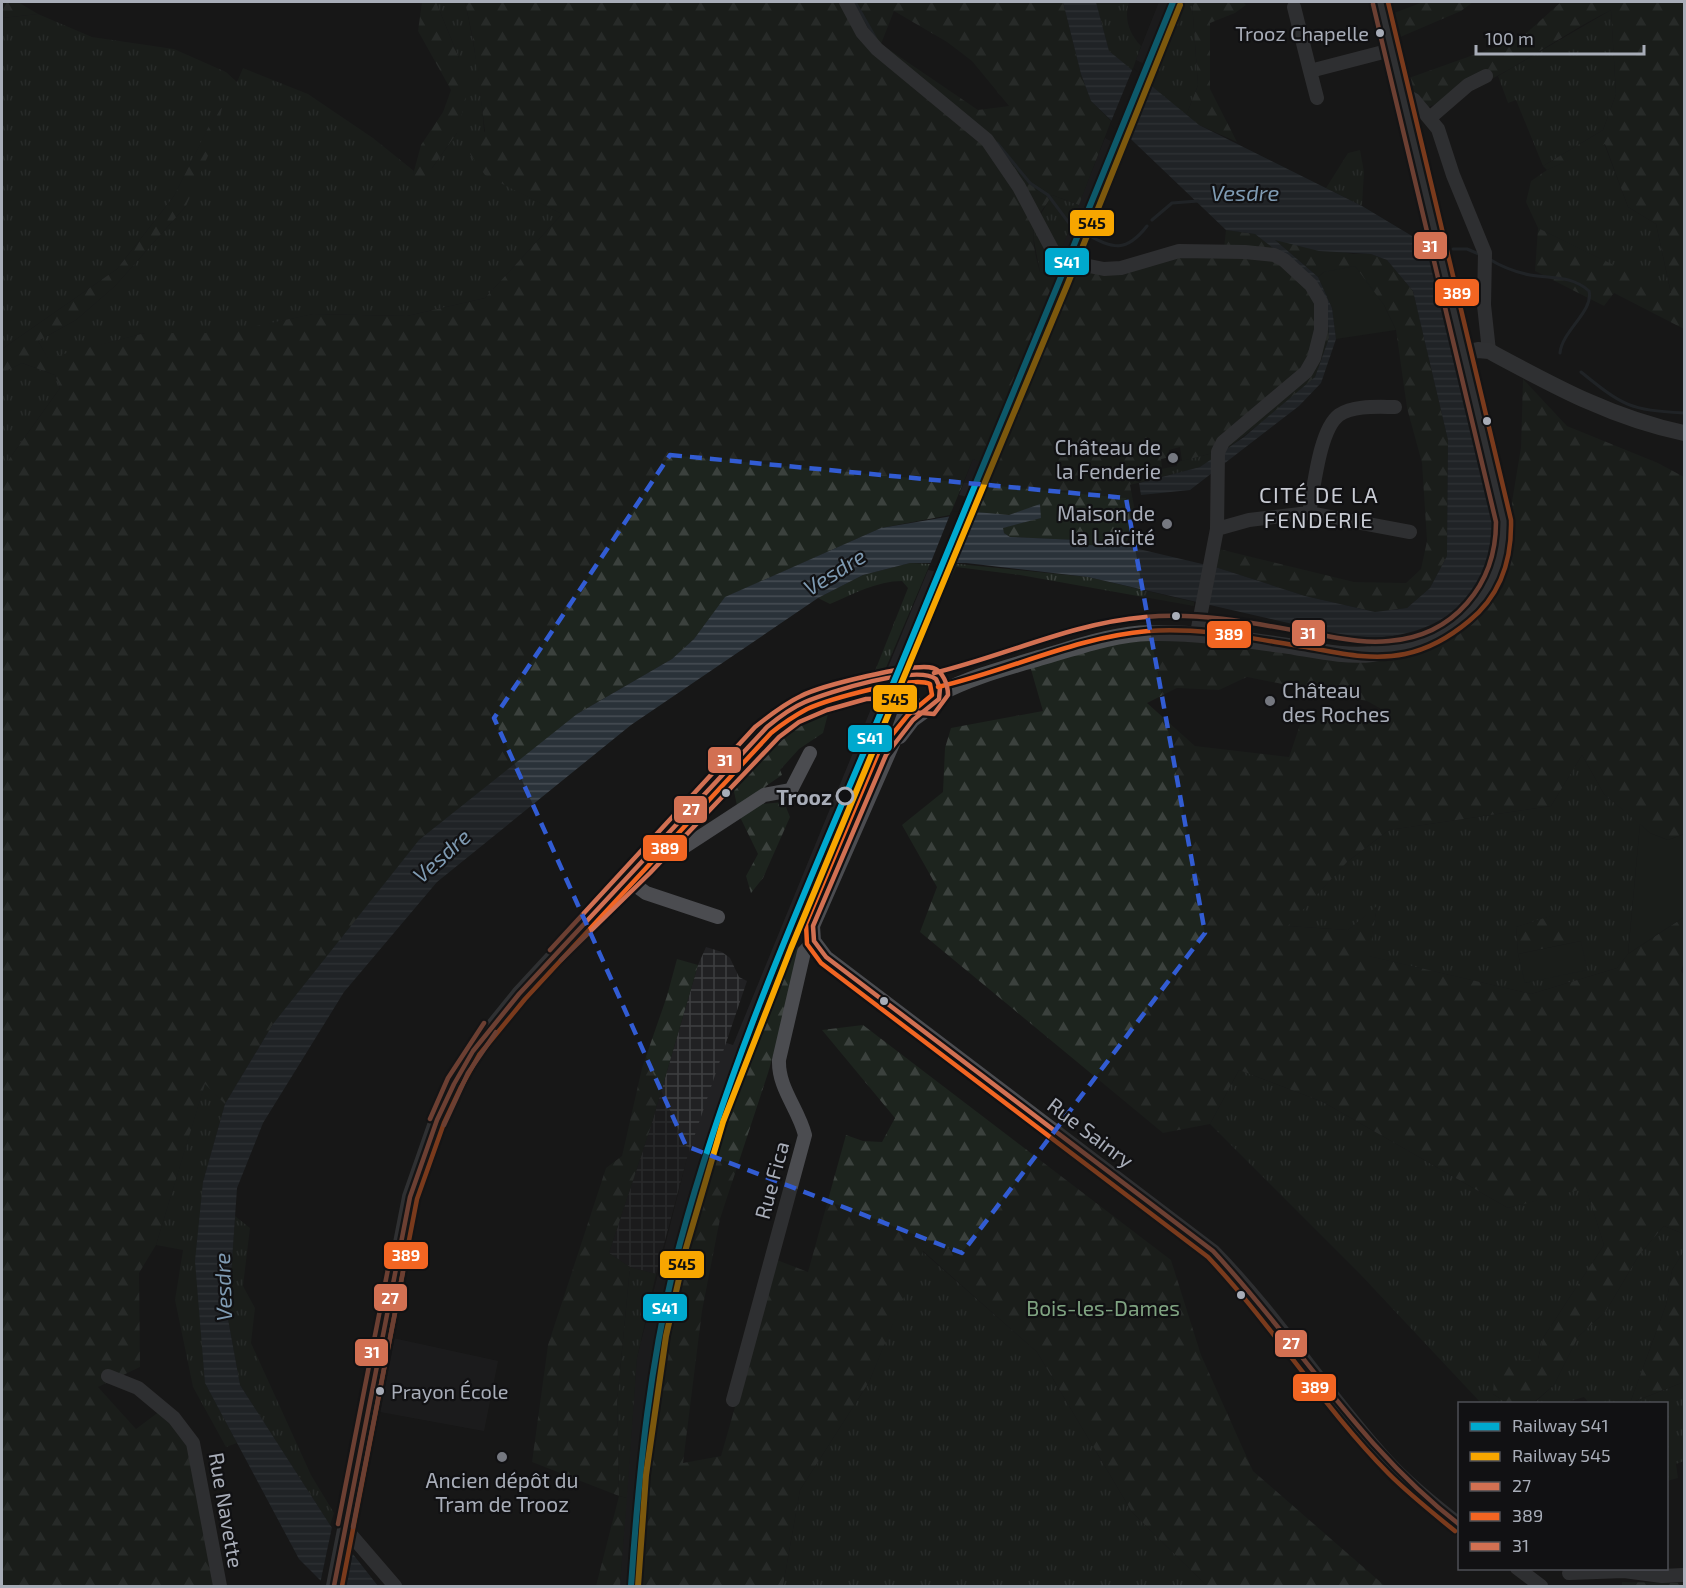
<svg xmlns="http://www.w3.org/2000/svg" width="1686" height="1588" viewBox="0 0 1686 1588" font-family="'Exo 2',sans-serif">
<defs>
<pattern id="industrial-grid" width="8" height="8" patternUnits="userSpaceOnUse" patternTransform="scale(1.5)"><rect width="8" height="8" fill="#212123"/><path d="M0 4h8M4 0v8" fill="none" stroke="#3e3f41"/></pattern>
<pattern id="grass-tufts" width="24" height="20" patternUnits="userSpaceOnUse" patternTransform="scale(1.5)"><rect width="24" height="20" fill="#1d241e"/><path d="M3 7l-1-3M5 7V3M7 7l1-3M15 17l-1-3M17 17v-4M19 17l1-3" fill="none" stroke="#3b413d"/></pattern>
<pattern id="forest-firs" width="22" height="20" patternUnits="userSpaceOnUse" patternTransform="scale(1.5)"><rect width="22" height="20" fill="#1d241e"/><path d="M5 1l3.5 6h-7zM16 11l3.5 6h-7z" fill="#3b413d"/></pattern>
<pattern id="water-rules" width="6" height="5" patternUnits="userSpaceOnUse" patternTransform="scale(1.5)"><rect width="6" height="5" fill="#2a3239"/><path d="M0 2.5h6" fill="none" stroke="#464d54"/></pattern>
</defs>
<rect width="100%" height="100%" fill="#171717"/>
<path fill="#212123" d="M1159 2H1180L1153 68 1136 60Z
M1105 138 1118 145 1065 281 1051 276Z
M973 459 989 465 975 499 959 495Z
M928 570 945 573 767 995 770 996 738 1079 695 1206 674 1291 656 1383 645 1475 638 1586H620L637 1358 687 1158 724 1042 733 1045Z
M388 1337 498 1361 484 1431 375 1411Z"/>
<path fill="url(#industrial-grid)" d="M706 947 722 952 730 958 739 977 747 981 687 1158 656 1274 630 1267 609 1253 651 1126 698 965Z"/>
<path fill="url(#grass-tufts)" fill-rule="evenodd" d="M436 2H465C478 59 485 117 486 175L562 214 485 298 407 316 313 314 224 334 145 333 48 359 38 341 76 320 115 286 186 206 222 109 216 113 174 196 117 269 2 349V18L38 14 92 37 174 49 226 72 237 82 243 68 308 94 373 138 414 171 412 182 432 168 457 133 459 58Z
M1096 2H1129C1124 19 1129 33 1141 46L1132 71 1109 51Z
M1180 2H1192L1198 85 1186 116 1147 83Z
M1611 10 1616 94 1603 130 1543 166 1516 100 1508 103 1498 76Z
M1604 143 1628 207 1656 224 1671 294 1538 228 1526 202 1531 181 1547 170Z
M1360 150 1364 172 1362 206 1326 188 1348 153Z
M1052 195 1079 205 1051 276 1040 272 1034 241V226Z
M22 363 55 375 60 388 2 469V373Z
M1213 453 1216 457 1200 467 1130 485 1135 480 1145 479 1144 472 1177 466V462Z
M910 563 930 564 885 670 875 671 908 588 902 581C877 581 853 594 830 604L818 598 863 575Z
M949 563 1088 577 1194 602V606L1020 575 956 567 935 611 928 612Z
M917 639 922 642 913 667 905 668Z
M1582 755 1604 794 1640 824 1628 954 1617 968 1531 994 1368 956 1377 907 1348 930 1287 926 1347 862 1389 830 1551 806ZM1565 912 1566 944 1581 941 1526 983 1518 954 1516 927Z
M1239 1070 1323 1102 1508 1208 1586 1187 1604 1245 1543 1338 1538 1359 1493 1394 1507 1403H1481L1360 1274 1210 1124Z
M205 1083 225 1104 203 1182 205 1383 237 1443 226 1447 193 1387 175 1300 183 1250 156 1245Z
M235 1216 250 1228 243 1286 255 1308 251 1343 311 1475 334 1513 330 1525 240 1385 228 1319Z
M1664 1226 1684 1234V1251L1672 1270 1666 1305 1630 1403H1589L1584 1397 1564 1403 1533 1404 1554 1385 1578 1337 1606 1311 1639 1255Z
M922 1251 1037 1352 1132 1512 1207 1586H783L800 1490 869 1382Z
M630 1267 656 1274 637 1358 627 1498 619 1496 617 1402Z
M1684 1382V1461L1676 1464 1678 1478 1667 1481 1666 1404 1631 1403Z"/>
<path fill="url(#forest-firs)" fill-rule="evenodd" d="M2 2H18L38 14 2 18Z
M422 2H436L459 58 466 98 457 133 432 168 425 188 411 182 421 145 443 112 451 90 418 31Z
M465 2H1063L1081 74 1091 101 1111 121 1079 205 1052 195C1048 203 1043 208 1039 215 1029 232 1035 255 1040 272L1064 281 1074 256 1105 267 1224 248 1226 230 1255 234 1314 280 1327 308 1329 338 1315 377 1287 403 1216 457 1213 453 1182 461 1180 447 1169 450 1170 457 1161 459 1162 467 1144 472 1143 467 1134 468 1135 480 1130 485 1135 511 1126 546 1085 545 1078 540 1010 537 1004 533 1002 528 1040 518V505L1009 515 969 513 989 466 973 459 950 515 881 528 726 597 694 639 672 659 577 714 273 1024 225 1104 205 1084 156 1245 139 1273 140 1367 98 1387 136 1429 160 1411 193 1451 213 1586H2V469L60 388 55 375 22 363 2 373V349L117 269 174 196 216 112 222 108 214 142 186 206 115 286 76 320 38 341 48 358 145 333H224L313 314 407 316 485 298 562 214 485 175 470 154 485 131 473 39ZM894 11 947 42 972 61 1009 106 978 110 881 44Z
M1192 2H1243L1246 5 1235 13 1210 23V89L1237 142 1199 125 1186 116 1198 85Z
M1423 2H1473L1461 11 1398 38 1394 13Z
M1561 2H1684V329L1614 293 1604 306 1535 271 1538 228 1671 293 1656 224 1628 207 1605 144 1547 170 1543 166 1603 130 1616 94 1611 10C1545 43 1487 92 1415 111L1406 79 1521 38Z
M1274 239 1353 254H1371L1387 260 1413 291 1448 440 1447 556 1430 588 1407 608 1375 612 1305 596 1215 567 1219 549 1354 582 1406 583 1421 569 1427 541 1422 463 1407 408 1396 330 1384 305 1324 272 1318 277Z
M1523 379 1567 426 1658 463 1684 477V834L1668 840 1650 833 1604 794 1582 755 1551 806 1389 830 1347 862 1288 926 1348 930 1377 906 1369 956 1531 994 1617 968 1628 954 1684 917V962L1681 971 1684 975V1234L1664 1226 1639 1255 1606 1311 1578 1337 1554 1385 1533 1403H1507L1493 1394 1495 1363 1538 1359 1543 1338 1604 1245 1586 1188 1508 1208 1323 1102 1239 1070 1210 1124 1163 1133 920 932 937 887 902 825 943 792 945 748 951 728 1043 711 1030 666 1121 643 1191 636 1362 661 1414 654 1469 621 1503 587 1510 556 1511 508 1521 447ZM1247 677 1367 701 1383 710 1376 723 1302 719 1289 757 1195 746 1147 703 1177 688 1219 690Z
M829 710 823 733 799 749 780 770 782 775 766 786 759 794 762 804 784 802 790 817 763 878 751 893 746 876 758 854 739 815 733 787 788 725Z
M1566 911V944L1518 954 1516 927Z
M795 945 799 947 784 1018 768 1073 720 1219 702 1311 683 1463 721 1456 777 1260 808 1272 846 1135 863 1141 882 1142 895 1118 822 1030 863 1025 1171 1260 1201 1355 1253 1471 1385 1586H1207L1132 1512 1037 1352 923 1251 869 1382 800 1490 783 1586H638C645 1364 698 1146 795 945Z
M677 959 698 965 651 1126 609 1253 630 1267 617 1402 619 1496 627 1498 620 1586H596L619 1496 532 1462 548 1345 606 1168 622 1156 642 1068 667 996Z
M1684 1251V1382L1630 1403 1666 1305 1672 1270Z
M1622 1582 1684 1583V1586H1622Z"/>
<path fill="#1d241e" d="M1355 266 1384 305 1396 330 1336 339 1332 308 1318 277 1324 272Z
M1640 824 1650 833 1668 840 1684 834V917L1628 954Z
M1581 941 1587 970 1525 983 1518 954Z"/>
<path fill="url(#water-rules)" d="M1063 2H1096L1109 51 1199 125 1362 206 1427 245C1442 304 1456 364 1471 423 1478 453 1501 524 1493 553 1475 618 1411 643 1349 637L1088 577 966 563H910L863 575 818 598 631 725 437 882 344 992 263 1123 237 1188 228 1319 240 1385 330 1525 378 1586H326L299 1559 205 1383 195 1261 203 1182 225 1104 273 1024 419 840 577 714 672 659 694 639 725 597 881 528 976 512 1009 515 1040 504 1041 518 1003 528 1004 533 1010 537 1078 540 1085 545 1126 546 1215 567 1305 596 1375 612 1407 608 1430 588 1447 556 1448 440 1413 291 1387 260 1371 254 1319 251 1275 240 1318 277 1332 308 1336 339 1321 383 1299 406 1190 490 1141 495 1139 483 1200 467 1244 437 1315 377 1329 338 1327 308 1314 280 1255 234 1226 230 1091 101 1081 74Z"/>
<path fill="#171717" d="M1133 68 1148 80 1124 138 1110 124Z
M970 510 948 566 929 567 951 512Z
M332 1527 353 1550 346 1586H323L320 1584Z"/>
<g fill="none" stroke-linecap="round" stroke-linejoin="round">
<path stroke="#2a3239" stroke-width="3" d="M855 2 876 39
M997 143 1030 183 1048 195 1069 223
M1152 220 1172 203 1198 201
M1086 234C1113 249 1126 253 1147 226
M1453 249H1467L1481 255
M1489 259C1502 267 1515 272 1530 275 1552 279 1571 275 1589 291 1594 311 1562 331 1560 353
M1581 372C1623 406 1629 410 1684 413"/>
<path stroke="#4b4c50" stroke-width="14" d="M846 2 862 32 877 49 987 140 1019 187 1054 253 1084 265 1104 269 1121 268 1179 251 1245 252 1274 255 1284 260 1311 285 1321 302V330L1314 358 1306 372 1223 442 1218 452 1217 529 1197 633
M1294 7 1310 71 1391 50
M1310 71 1317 98
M1401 93 1414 100 1438 129 1453 175 1485 253 1484 305 1489 351
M1431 117 1468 85 1486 76
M1309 513C1314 489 1319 430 1339 415 1354 405 1378 407 1395 407
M1217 529 1249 520 1309 513 1410 532
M909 701 896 737 813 926 814 941 826 957 1213 1251C1277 1316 1326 1394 1387 1461 1409 1485 1434 1505 1460 1525
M900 737 913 720 931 707
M663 850 672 855 764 795 791 790 810 753
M631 882 646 893 718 917
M108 1376 138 1388 174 1418 193 1443 220 1586
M733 1400 805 1135C798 1108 778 1088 779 1060L804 952 814 941
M345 1528 395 1586
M1517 1568 1541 1586
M1569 1573 1624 1571 1662 1576 1684 1575"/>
<path stroke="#4d4f52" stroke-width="16" d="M1464 353 1478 350 1489 351C1554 386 1612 418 1684 433
M941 693C971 677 1006 668 1039 658 1075 648 1112 634 1150 633 1199 632 1246 640 1295 647 1319 651 1347 657 1372 654 1406 649 1436 638 1463 616 1494 591 1505 560 1504 521L1380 2
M334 1586 410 1197 437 1120 454 1084 473 1051 519 994 761 732 786 712 807 701 892 678 930 675 936 680 941 693 931 707 919 708 909 701 906 689 914 677"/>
<g stroke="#111113" stroke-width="9">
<path id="bus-1" d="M334 1586 410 1197 437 1120 454 1084 473 1051 519 994 767 727C779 717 791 708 805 702 828 692 917 664 936 679L940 688 939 699 913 720 886 755 813 926 814 941 826 957 1213 1251C1299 1343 1359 1447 1460 1525"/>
</g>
<g stroke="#111113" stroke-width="9">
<path id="bus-2" d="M938 687C1008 671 1076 637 1148 631 1202 627 1254 639 1306 647 1339 653 1372 661 1405 654 1429 649 1451 636 1469 621 1501 595 1512 560 1511 520L1388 2
M342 1586 417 1199 444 1123 461 1087 479 1055 525 999 771 733C782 724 794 716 807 709 827 700 912 675 930 684L932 695 908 715 879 751 806 924 807 944 821 963 1208 1257C1273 1326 1323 1407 1389 1474 1410 1495 1433 1513 1455 1531"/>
</g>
<g stroke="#111113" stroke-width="9">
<path id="bus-3" d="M934 673C1005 656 1072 623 1145 617 1200 612 1254 623 1308 633 1335 637 1362 644 1389 641 1454 636 1496 585 1496 522L1373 4
M550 950 755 727C770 715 784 704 801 696 820 686 915 662 933 668 943 671 948 685 948 695L934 714 911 712 897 698 866 699 827 710 799 722 779 737 650 873 561 960
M430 1119 448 1078 484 1023
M444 1125 468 1073 496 1032
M338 1524 388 1269
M353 1527 403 1272"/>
</g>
<use href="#bus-1" stroke="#d27052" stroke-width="4.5"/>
<use href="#bus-2" stroke="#f26522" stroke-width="4.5"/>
<use href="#bus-3" stroke="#d27052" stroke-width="4.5"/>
<g stroke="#111113" stroke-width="10">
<path id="rail-1" d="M631 1586C639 1471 650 1355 680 1243 733 1045 821 856 900 667 992 446 1083 224 1173 2"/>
</g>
<g stroke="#111113" stroke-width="10">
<path id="rail-2" d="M638 1586 646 1475 666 1336 686 1248 723 1122 791 948 1068 283 1180 5"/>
</g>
<use href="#rail-1" stroke="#00a9ce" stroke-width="6"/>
<use href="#rail-2" stroke="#f7a600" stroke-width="6"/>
</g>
<path d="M0 0H1686V1588H0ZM670 455 1126 498 1205 933 962 1253 686 1146 494 718Z" fill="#171717" fill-opacity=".55" fill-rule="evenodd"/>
<path fill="none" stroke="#325cd3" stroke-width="4.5" stroke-dasharray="12 8" stroke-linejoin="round" d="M670 455 1126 498 1205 933 962 1253 686 1146 494 718Z"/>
<g fill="#a8adb8" stroke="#111113" stroke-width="2">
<circle cx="1380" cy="33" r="5"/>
<circle cx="1487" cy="421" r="5"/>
<circle cx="1176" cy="616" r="5"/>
<circle cx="726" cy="793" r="5"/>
<circle cx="884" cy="1001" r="5"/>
<circle cx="1241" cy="1295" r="5"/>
<circle cx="380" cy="1391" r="5"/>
</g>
<g fill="#757880" stroke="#111113" stroke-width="2">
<circle cx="1173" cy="458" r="6"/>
<circle cx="1167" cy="524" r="6"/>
<circle cx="1270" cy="701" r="6"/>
<circle cx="502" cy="1457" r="6"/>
</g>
<circle fill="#111113" stroke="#a8adb8" stroke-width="3" cx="845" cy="796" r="8"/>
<g text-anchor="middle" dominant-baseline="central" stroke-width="4.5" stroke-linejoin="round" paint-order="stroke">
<g font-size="20" fill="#a8adb8" stroke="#111113" text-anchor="end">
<text x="1369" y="33">Trooz Chapelle</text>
<text x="391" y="1391" text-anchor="start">Prayon École</text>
</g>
<g font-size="21" fill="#a8adb8" stroke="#111113" text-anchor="end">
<text x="1161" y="446">Château de<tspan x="1161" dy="24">la Fenderie</tspan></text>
<text x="1155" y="512">Maison de<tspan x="1155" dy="24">la Laïcité</tspan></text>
<text x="1282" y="689" text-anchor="start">Château<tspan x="1282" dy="24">des Roches</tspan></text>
<text x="502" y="1479" text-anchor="middle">Ancien dépôt du<tspan x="502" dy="24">Tram de Trooz</tspan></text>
</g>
<g font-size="21" font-weight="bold" fill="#a8adb8" stroke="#111113" text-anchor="end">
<text x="832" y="796">Trooz</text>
</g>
<g font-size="21" fill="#a8adb8" stroke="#111113">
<text transform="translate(1091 1132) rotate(37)">Rue Sainry</text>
<text transform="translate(771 1180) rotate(-75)">Rue Fica</text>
<text transform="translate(227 1510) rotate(80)">Rue Navette</text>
</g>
<g font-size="21" fill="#7fa381" stroke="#111113">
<text x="1103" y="1307">Bois-les-Dames</text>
</g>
<g font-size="22" font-style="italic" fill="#7f9bb3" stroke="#111113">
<text x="1245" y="192">Vesdre</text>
<text transform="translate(834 571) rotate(-32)">Vesdre</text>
<text transform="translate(441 855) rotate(-42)">Vesdre</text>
<text transform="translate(222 1287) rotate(-92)">Vesdre</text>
</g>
<g font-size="22" letter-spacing="1.5" fill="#c9ccd4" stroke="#111113">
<text x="1319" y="494">CITÉ DE LA<tspan x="1319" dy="25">FENDERIE</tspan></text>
</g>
</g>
<g stroke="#111113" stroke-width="2">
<rect x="1069" y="209" width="46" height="28" rx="6" fill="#f7a600"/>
<rect x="1413" y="231" width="35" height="29" rx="6" fill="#d27052"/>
<rect x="1044" y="247" width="46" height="29" rx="6" fill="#00a9ce"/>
<rect x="1434" y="278" width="46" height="29" rx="6" fill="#f26522"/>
<rect x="1291" y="619" width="35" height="28" rx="6" fill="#d27052"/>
<rect x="1206" y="620" width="46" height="29" rx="6" fill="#f26522"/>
<rect x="872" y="684" width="46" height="29" rx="6" fill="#f7a600"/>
<rect x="847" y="724" width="46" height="29" rx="6" fill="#00a9ce"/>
<rect x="707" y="746" width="35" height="28" rx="6" fill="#d27052"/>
<rect x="673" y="795" width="35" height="29" rx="6" fill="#d27052"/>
<rect x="642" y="834" width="46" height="28" rx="6" fill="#f26522"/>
<rect x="383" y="1241" width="46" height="29" rx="6" fill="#f26522"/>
<rect x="659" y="1250" width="46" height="29" rx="6" fill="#f7a600"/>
<rect x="373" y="1283" width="35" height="29" rx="6" fill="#d27052"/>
<rect x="642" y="1293" width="46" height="29" rx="6" fill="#00a9ce"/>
<rect x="1274" y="1329" width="34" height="29" rx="6" fill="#d27052"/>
<rect x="354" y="1338" width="35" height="29" rx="6" fill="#d27052"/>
<rect x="1292" y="1373" width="45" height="29" rx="6" fill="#f26522"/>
</g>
<g font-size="16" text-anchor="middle" font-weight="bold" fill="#fff">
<text x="1430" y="252">31</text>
<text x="1067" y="268">S41</text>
<text x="1457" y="299">389</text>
<text x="1308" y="639">31</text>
<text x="1229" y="640">389</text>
<text x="870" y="744">S41</text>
<text x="725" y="766">31</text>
<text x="691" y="815">27</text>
<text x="665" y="854">389</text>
<text x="406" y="1261">389</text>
<text x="390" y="1304">27</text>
<text x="665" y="1314">S41</text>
<text x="1291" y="1349">27</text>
<text x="372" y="1358">31</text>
<text x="1315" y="1393">389</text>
</g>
<g font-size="16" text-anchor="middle" font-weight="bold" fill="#111">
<text x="1092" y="229">545</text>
<text x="895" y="705">545</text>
<text x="682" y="1270">545</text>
</g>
<rect width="1686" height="1588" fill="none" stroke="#a8adb8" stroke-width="6"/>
<rect x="1458" y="1402" width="210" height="168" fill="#111113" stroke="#4d4f55" stroke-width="1.5"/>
<rect x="1470" y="1422" width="30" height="9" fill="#00a9ce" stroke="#4d4f55" stroke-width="1.5"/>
<text x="1512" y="1432" font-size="18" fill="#a8adb8">Railway S41</text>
<rect x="1470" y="1452" width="30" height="9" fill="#f7a600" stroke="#4d4f55" stroke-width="1.5"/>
<text x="1512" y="1462" font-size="18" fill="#a8adb8">Railway 545</text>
<rect x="1470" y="1482" width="30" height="9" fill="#d27052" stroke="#4d4f55" stroke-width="1.5"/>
<text x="1512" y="1492" font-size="18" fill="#a8adb8">27</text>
<rect x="1470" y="1512" width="30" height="9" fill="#f26522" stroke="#4d4f55" stroke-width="1.5"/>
<text x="1512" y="1522" font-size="18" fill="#a8adb8">389</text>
<rect x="1470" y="1542" width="30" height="9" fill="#d27052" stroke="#4d4f55" stroke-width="1.5"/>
<text x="1512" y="1552" font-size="18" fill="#a8adb8">31</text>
<path d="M1476 45v9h168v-9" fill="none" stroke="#a8adb8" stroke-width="3"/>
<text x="1485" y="45" font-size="18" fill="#a8adb8" stroke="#111113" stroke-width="4.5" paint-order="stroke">100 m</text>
</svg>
